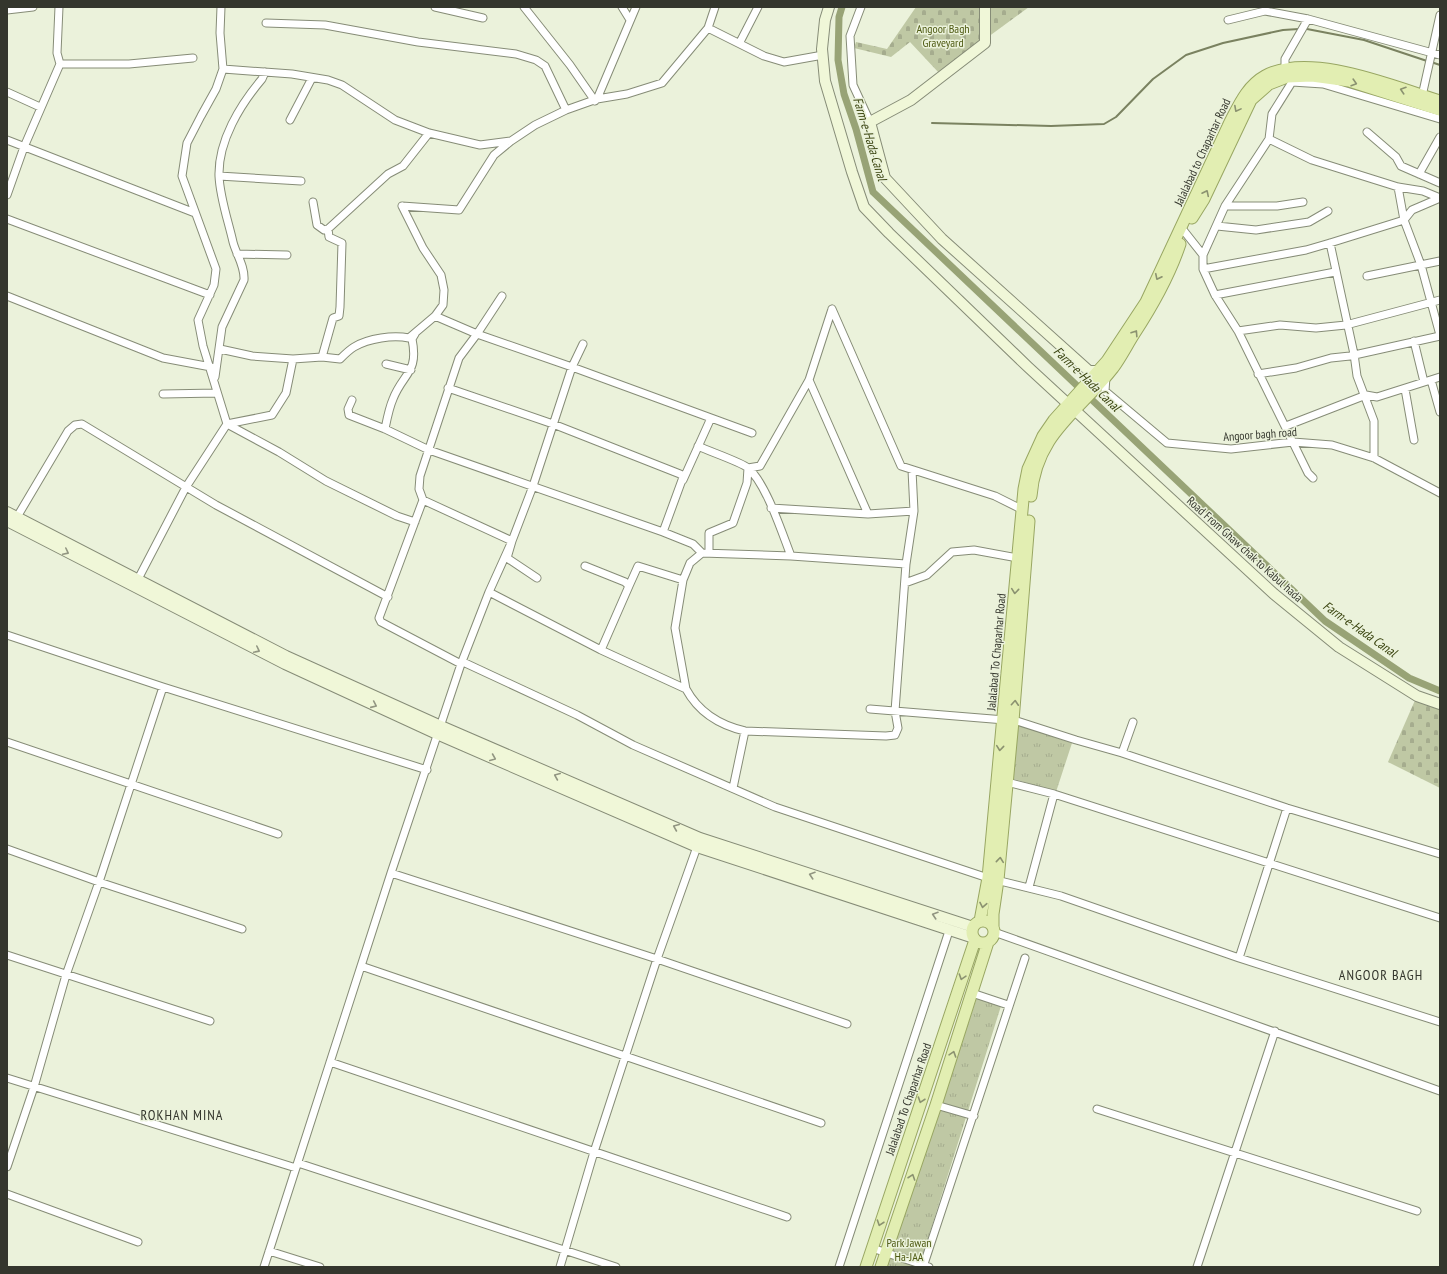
<svg xmlns="http://www.w3.org/2000/svg" width="1447" height="1274" viewBox="0 0 1447 1274" font-family="'PT Sans Narrow',sans-serif">
<defs>
<pattern id="grass-tufts" width="24" height="20" patternUnits="userSpaceOnUse"><rect width="24" height="20" fill="#bfc8a4"/><path d="M3 7l-1-3M5 7V3M7 7l1-3M15 17l-1-3M17 17v-4M19 17l1-3" fill="none" stroke="#a5ac8e"/></pattern>
<pattern id="cemetery-stones" width="16" height="16" patternUnits="userSpaceOnUse"><rect width="16" height="16" fill="#bfc8a4"/><path d="M2 7V4a2 2 0 0 1 4 0v3zM10 15v-3a2 2 0 0 1 4 0v3z" fill="#a5ac8e"/></pattern>
</defs>
<rect width="100%" height="100%" fill="#ebf2db"/>
<path fill="url(#grass-tufts)" d="M1018 725 1072 743 1056 792 1011 778Z
M977 997 1001 1006 919 1267H887Z"/>
<path fill="url(#cemetery-stones)" d="M916 7H1029L939 73 910 42 891 57 854 48 856 42 887 49Z
M1416 698 1440 707V788L1388 762Z"/>
<g fill="none" stroke-linecap="round" stroke-linejoin="round">
<path stroke="#7a8260" stroke-width="2" d="M1307 29 1364 40 1427 61
M1434 63 1440 65
M932 123 1051 126 1104 124 1116 117 1153 79 1186 55 1223 43 1283 30 1299 29"/>
<path stroke="#98a376" stroke-width="7" d="M842 7 839 17 838 60 844 94 856 129 873 192 1325 621 1409 678 1440 691"/>
<g stroke="#868c77" stroke-width="9">
<path id="street" d="M221 7 220 33 223 69
M435 7 483 18
M524 7 570 65 595 101
M622 7 630 20
M715 7 708 28 764 56 784 62 823 55
M861 7 850 36 853 85 870 122
M7 10 33 7
M1228 20 1265 11 1308 19 1440 55
M266 23 325 25 418 42 516 54 536 60 545 66 566 110
M740 42 758 7
M60 64H129L193 58
M1285 69V59L1308 19
M7 92 40 107
M1422 96 1440 15
M597 99 636 7
M290 120 312 78
M1367 132 1396 157 1401 166 1440 183
M1269 139 1312 160 1398 187 1423 191 1440 198
M7 140 195 213
M1419 174 1440 137
M219 176 301 181
M1398 187 1404 220 1421 265 1440 335
M7 195 24 147 60 64 57 53 59 7
M313 202 317 225 324 230 328 229 388 174 403 166 429 133
M402 206 459 210 494 155 511 141
M1225 206H1277L1303 202
M7 219 210 295
M1217 226 1256 230 1309 222 1328 211
M1184 231 1203 255V269L1215 295 1238 331 1308 473 1313 478
M1330 243 1354 354 1357 376 1374 421V458
M237 254 287 255
M1203 255 1225 206 1269 139 1272 114 1292 82 1323 84 1440 119
M1203 269 1306 250 1330 243 1404 220 1412 210 1440 198
M1367 276 1440 261
M1215 295 1335 272
M7 296 163 358 211 367
M832 309 901 466 995 496 1023 510
M435 316 477 334 572 367 752 433
M1238 331 1280 325 1316 328 1346 325 1440 300
M1414 341 1424 382
M220 349 252 356 293 359
M322 357 333 318 339 316 340 307 342 243 329 237 328 229
M386 364 411 370
M1258 374 1296 368 1331 358 1350 356 1440 336
M215 377 222 327 244 280C245 266 236 254 233 242 228 220 220 198 219 176 218 141 240 105 262 79L265 72
M1106 377 1105 391 1167 443 1231 449 1293 442 1332 445 1374 458 1440 493
M809 380 868 514 914 511
M1431 380 1440 412
M448 388 553 424 680 474 683 476 682 480 663 532
M1405 389 1414 440
M163 394 217 393
M352 400 348 409 349 415 385 429 429 450 663 532 693 544 702 553 791 556 906 564 895 711 898 728 895 735 886 736 745 731C719 725 699 713 686 689
M227 424 272 415 286 393 293 359 322 357 340 359C344 355 349 350 354 347 369 338 393 335 409 338L435 316 443 305 444 290 441 275 423 248 402 206
M227 424 279 452 326 481 397 516 415 522
M1286 426 1366 395 1377 397 1440 377
M385 429C387 419 389 408 393 399 403 373 419 373 412 339L415 334
M698 446C708 451 741 462 748 468 766 483 782 533 791 556
M683 480 711 418
M423 500 512 541 507 558 537 578
M771 508 868 514
M17 517 68 431 75 425 82 424 216 505 388 597
M709 552V533L733 523 747 483 748 468 760 466 809 380 832 309
M906 564 914 511 912 470
M585 566 625 582 629 586 638 566 683 580
M136 583 186 487 227 424 203 346 198 320 214 285 216 269 182 176 187 143 201 116 216 89 223 69 292 74 328 80 342 85 395 120 429 133 480 145 511 141 535 125 566 110 597 99 627 94 662 83 708 28
M905 583 927 575 952 552 974 550 1018 558
M489 592 601 650 686 689 675 628 683 580 690 563 702 553
M7 635 163 687 427 770
M601 650 629 586
M463 662 577 715 633 745 775 807 988 878 1061 896 1239 958 1440 1022
M461 664 489 592 512 541 533 486 572 367 583 344
M870 709 1017 721 1076 740 1122 753 1287 808 1440 854
M7 742 278 834
M1122 753 1133 722
M1003 781 1054 794 1440 918
M733 788 745 731
M7 849 99 882 242 929
M391 873 657 959 847 1024
M1029 887 1054 794
M994 932 1440 1091
M7 955 210 1021
M1239 958 1287 808
M361 966 821 1123
M972 993 1008 1005
M330 1062 787 1217
M7 1078 296 1168
M936 1105 974 1116
M1097 1109 1417 1211
M298 1163 616 1267
M7 1167 34 1087 66 975 99 882 163 687
M7 1194 138 1242
M872 1248 929 1267
M269 1251 320 1267
M264 1267 391 873 461 664 381 622 379 618 423 500 419 489 420 476 459 358 477 334 502 296
M560 1267 594 1152 657 959 698 844
M839 1267 949 931
M923 1267 1025 958
M1197 1267 1275 1031"/>
</g>
<g stroke="#868c77" stroke-width="12">
<path id="secondary" d="M829 7 825 20 822 49 825 81 852 172 864 207 889 233 1028 367 1274 594 1339 647 1417 696 1440 704
M985 7V43L911 100 870 122 885 178 942 239 1089 371H1099L1103 374
M7 512 286 656 441 726 700 838 973 927
M7 521 285 664 439 735 697 847 974 938"/>
</g>
<g stroke="#98a662" stroke-width="13">
<path id="primary" d="M1192 218 1204 199 1251 100 1269 84 1287 77 1312 76 1349 81 1440 110
M1031 496C1036 433 1079 412 1113 368 1121 357 1127 345 1134 334 1153 305 1169 277 1180 244
M972 932a11 11 0 1 1 22 0a11 11 0 1 1-22 0Z
M980 921 988 878 1024 489 1028 469 1043 436 1054 420 1107 361 1146 302 1230 122C1239 105 1247 86 1265 76 1310 51 1394 87 1440 101
M993 927V914L998 880 1013 721 1029 521
M866 1267 975 940
M881 1267 936 1105 988 942"/>
</g>
<use href="#street" stroke="#fff" stroke-width="7"/>
<use href="#secondary" stroke="#f0f7d8" stroke-width="10"/>
<use href="#primary" stroke="#e2eeb2" stroke-width="11"/>
</g>
<defs><path id="oneway-chevron" d="M-2-3.5L2.5 0L-2 3.5" fill="none" stroke-width="1.6" stroke-linecap="round" stroke-linejoin="round"/></defs>
<g stroke="#8b9270">
<use href="#oneway-chevron" transform="translate(1354 83) rotate(17)"/>
<use href="#oneway-chevron" transform="translate(1403 90) rotate(-162)"/>
<use href="#oneway-chevron" transform="translate(1237 109) rotate(118)"/>
<use href="#oneway-chevron" transform="translate(1206 193) rotate(-64)"/>
<use href="#oneway-chevron" transform="translate(1158 277) rotate(116)"/>
<use href="#oneway-chevron" transform="translate(1135 333) rotate(-57)"/>
<use href="#oneway-chevron" transform="translate(1015 591) rotate(96)"/>
<use href="#oneway-chevron" transform="translate(1015 703) rotate(-86)"/>
<use href="#oneway-chevron" transform="translate(1000 748) rotate(96)"/>
<use href="#oneway-chevron" transform="translate(1000 860) rotate(-84)"/>
<use href="#oneway-chevron" transform="translate(983 905) rotate(101)"/>
<use href="#oneway-chevron" transform="translate(962 977) rotate(108)"/>
<use href="#oneway-chevron" transform="translate(953 1054) rotate(-72)"/>
<use href="#oneway-chevron" transform="translate(921 1100) rotate(109)"/>
<use href="#oneway-chevron" transform="translate(912 1177) rotate(-71)"/>
<use href="#oneway-chevron" transform="translate(880 1223) rotate(109)"/>
</g>
<g stroke="#929682">
<use href="#oneway-chevron" transform="translate(66 552) rotate(27)"/>
<use href="#oneway-chevron" transform="translate(257 650) rotate(27)"/>
<use href="#oneway-chevron" transform="translate(374 705) rotate(24)"/>
<use href="#oneway-chevron" transform="translate(493 758) rotate(23)"/>
<use href="#oneway-chevron" transform="translate(557 776) rotate(-157)"/>
<use href="#oneway-chevron" transform="translate(676 827) rotate(-157)"/>
<use href="#oneway-chevron" transform="translate(812 875) rotate(-162)"/>
<use href="#oneway-chevron" transform="translate(935 915) rotate(-162)"/>
</g>
<g text-anchor="middle" dominant-baseline="central" stroke-width="3" stroke-linejoin="round" paint-order="stroke">
<g font-size="12" fill="#4f5b14" stroke="#ebf2db">
<text x="943" y="28">Angoor Bagh<tspan x="943" dy="14">Graveyard</tspan></text>
<text x="909" y="1242">Park Jawan<tspan x="909" dy="14">Ha-JAA</tspan></text>
</g>
<g font-size="12" fill="#34362d" stroke="#ebf2db">
<text transform="translate(1202 152) rotate(-65)">Jalalabad to Chaparhar Road</text>
<text transform="translate(1260 434) rotate(-4)">Angoor bagh road</text>
<text transform="translate(1245 549) rotate(42)">Road From Ghaw chak to Kabul hada</text>
<text transform="translate(996 652) rotate(-85)">Jalalabad To Chaparhar Road</text>
<text transform="translate(908 1099) rotate(-71)">Jalalabad To Chaparhar Road</text>
</g>
<g font-size="13" font-style="italic" fill="#3a440f" stroke="#ebf2db">
<text transform="translate(870 139) rotate(73)">Farm-e-Hada Canal</text>
<text transform="translate(1087 379) rotate(44)">Farm-e-Hada Canal</text>
<text transform="translate(1360 629) rotate(35)">Farm-e-Hada Canal</text>
</g>
<g font-size="14" letter-spacing="1" fill="#34362d" stroke="#ebf2db">
<text x="1381" y="975">ANGOOR BAGH</text>
<text x="182" y="1115">ROKHAN MINA</text>
</g>
</g>
<rect width="1447" height="1274" fill="none" stroke="#34362d" stroke-width="16"/>
</svg>
